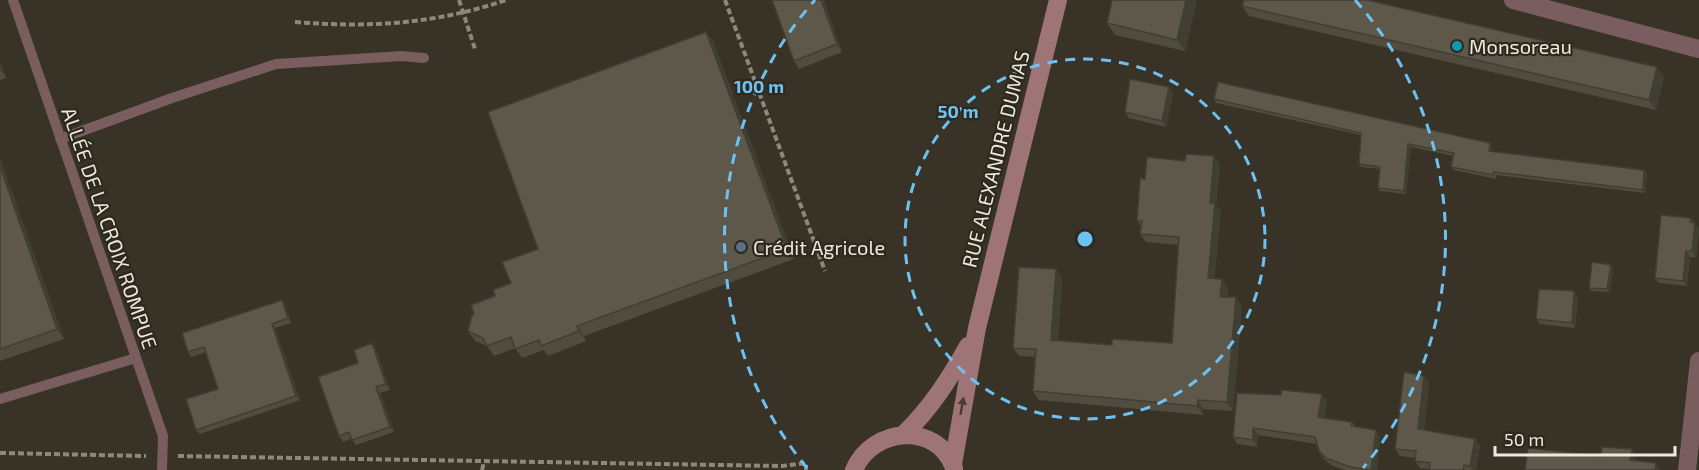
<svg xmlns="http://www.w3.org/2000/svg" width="1699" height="470" viewBox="0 0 1699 470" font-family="'Exo 2',sans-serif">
<rect width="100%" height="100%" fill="#383326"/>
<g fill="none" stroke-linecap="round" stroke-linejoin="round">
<path stroke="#8c887d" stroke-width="4" stroke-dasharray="6 3" stroke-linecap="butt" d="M459 0 475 49
M725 0 825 271
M295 22C369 28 436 24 506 0
M0 453 146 456
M178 456 782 466 806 463V470
M482 470 484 462"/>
<path stroke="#795d5f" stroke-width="10" d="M13 0 163 436 162 470
M60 139 172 98 276 64 402 56 424 58
M0 399 136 358"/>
<path stroke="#795d5f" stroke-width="18" d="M1513 0 1699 49
M1687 470 1699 361"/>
<path stroke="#9f7477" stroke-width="18" d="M904 434C931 408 950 378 968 346
M953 464 977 328 1058 0
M854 470C872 427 937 421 954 468"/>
</g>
<path fill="#504c40" d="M772 0H824L842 52 799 69 794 61Z
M1112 0H1197L1185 51 1115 35 1107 23Z
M1242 6 1657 67 1664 77 1656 110 1249 16Z
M706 32 713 41 794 259 584 336 586 341 548 356 544 350 522 358 515 348 494 356 487 346 475 341 468 331 474 314 511 283Z
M0 61 6 78 0 80Z
M1169 87 1173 93 1166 127 1129 118 1125 112Z
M1214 99 1490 143 1492 146 1491 151 1647 173 1645 193 1496 175V179L1454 170 1451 167 1454 156 1411 147 1406 194 1380 191 1378 188 1380 169 1361 167 1359 164 1361 135 1216 103Z
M1214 156 1220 165 1216 205 1221 211 1214 278 1228 287 1227 297 1242 306 1233 411 1203 409V415L1039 400 1033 391 1035 357 1019 356 1013 348 1056 269 1062 278 1058 340 1112 345 1172 343 1179 245 1146 242 1140 234 1141 226 1137 221 1145 179 1185 161Z
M0 158 64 339 0 361Z
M1691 218 1699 229 1696 257H1690L1687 286 1659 283 1655 278Z
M1613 268 1610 292 1591 291 1589 288Z
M1578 297 1575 328 1540 324 1536 319Z
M282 300 285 304 291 323 275 328 300 400 200 434 196 430 218 389 206 352 191 357 188 352Z
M372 343 376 349 390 390 380 393 394 432 356 445 351 439 343 442 339 436 358 363Z
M1424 376 1429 383 1424 430 1475 439 1480 446 1476 470H1429V469L1420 468 1415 461 1416 458 1400 456 1395 449Z
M1237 393 1327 401 1324 418 1352 422 1356 427 1380 437 1377 470H1345L1331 465 1323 458 1319 451 1317 444 1258 435 1257 447 1237 444 1233 437Z"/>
<path fill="#413e34" d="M821 0H824L842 52 837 44Z
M1186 0H1197L1185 51 1177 40Z
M706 32 713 41 794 259 787 249Z
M0 61 6 78 0 69Z
M1657 67 1664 77 1656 110 1649 100Z
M1169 87 1173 93 1166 127 1162 121Z
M1490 143 1492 146 1491 154 1489 151Z
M1408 144 1411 147 1406 194 1404 191Z
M1214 156 1220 165 1216 205 1221 211 1214 286 1208 278 1210 203Z
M0 158 64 339 57 329 0 167Z
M1644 170 1647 173 1645 193 1643 190Z
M1695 223 1699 229 1696 257 1692 251Z
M1686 251 1690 257 1687 286 1683 281Z
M1611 265 1613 268 1610 292 1607 289Z
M1056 269 1062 278 1057 348 1051 340Z
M1222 279 1228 287 1226 305 1220 297Z
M1574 291 1578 297 1575 328 1572 323Z
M1236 297 1242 306 1233 411 1227 402Z
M282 300 285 304 291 323 288 318Z
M272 324 275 328 300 400 296 396Z
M577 326 584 336 586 341 579 331Z
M372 343 376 349 390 390 386 384Z
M1424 376 1429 383 1423 436 1418 429Z
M376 387 380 393 394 432 390 427Z
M1322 394 1327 401 1323 424 1318 417Z
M1198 400 1203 409V415L1197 406Z
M1253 428 1258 435 1257 447 1253 440Z
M1376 430 1380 437 1377 470H1371Z
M1475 439 1480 446 1476 470H1473L1470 466Z
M1632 449 1636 455 1634 465 1630 460Z
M1656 463 1660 469V470H1655Z"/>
<path fill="#5d584a" stroke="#413e34" stroke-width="1.5" d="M772 0H821L837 44 794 61Z
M1112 0H1186L1177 40 1107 23Z
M1244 0H1367L1657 67 1649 100 1242 6Z
M706 32 787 249 577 326 579 331 541 346 539 340 515 349 511 337 487 346 483 338 468 331 472 315 474 314 471 305 495 296 493 290 511 283 502 262 538 249 488 112Z
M1130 79 1169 87 1162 121 1125 112Z
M1218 82 1490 143 1489 151 1644 170 1643 190 1494 172 1493 175 1451 167 1454 153 1408 144 1404 191 1378 188 1380 167 1359 164 1361 133 1214 99Z
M1186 154 1214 156 1210 203H1215L1208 278 1222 279 1220 297H1236L1227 402 1198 400 1197 406 1033 391 1036 349 1013 348 1019 267 1056 269 1051 340 1112 345V339L1172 343 1179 237 1140 234 1142 221H1137L1140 178 1145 179 1147 157 1185 161Z
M0 167 57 329 0 349Z
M1661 215 1691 218 1690 222 1695 223 1692 251H1686L1683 281 1655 278Z
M1592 262 1611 265 1607 289 1589 288Z
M1539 289 1574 291 1572 323 1536 319Z
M282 300 288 318 272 324 296 396 196 430 186 399 218 389 204 347 188 352 182 333Z
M372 343 386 384 376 387 390 427 352 440 349 432 339 436 318 377 358 363 354 350Z
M1404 372 1424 376 1418 429 1475 439 1470 466 1464 465 1463 470H1429L1430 463 1415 461 1416 451 1395 449Z
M1282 390 1322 394 1318 417 1352 422 1351 426 1376 430 1371 470 1350 467 1326 458 1319 451 1315 437 1253 428V440L1233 437 1237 393 1281 395Z
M1602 447 1632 449 1630 460 1656 463 1655 470H1525L1528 448 1601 456Z"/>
<defs><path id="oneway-solid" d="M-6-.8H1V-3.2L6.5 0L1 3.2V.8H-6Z" transform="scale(1.5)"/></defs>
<use fill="#4a3c34" href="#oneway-solid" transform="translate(962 406) rotate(-80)"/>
<g fill="none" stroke="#6dc2f3" stroke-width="3" stroke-dasharray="10 8">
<circle cx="1085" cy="239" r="180"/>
<path d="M807 468A360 360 0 0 1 815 0M1355 0A360 360 0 0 1 1363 468"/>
</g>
<circle fill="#0f9aa8" stroke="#2e291d" stroke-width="2" cx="1457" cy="46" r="6"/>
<circle fill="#5c6f8a" stroke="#2e291d" stroke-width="2" cx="741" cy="247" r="6"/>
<g text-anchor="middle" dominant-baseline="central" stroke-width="4.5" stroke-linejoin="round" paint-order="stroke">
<g font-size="20" fill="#ece9e1" stroke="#2e291d" text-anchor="start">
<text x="1469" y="46">Monsoreau</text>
<text x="753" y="247">Crédit Agricole</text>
</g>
<g font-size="20" fill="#ece9e1" stroke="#2e291d">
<text transform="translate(995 159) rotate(-76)">RUE ALEXANDRE DUMAS</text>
<text transform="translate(110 228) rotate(71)">ALLÉE DE LA CROIX ROMPUE</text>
</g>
</g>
<circle cx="1085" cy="239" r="9" fill="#6dc2f3" stroke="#2e291d" stroke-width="3"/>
<g font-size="18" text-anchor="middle" font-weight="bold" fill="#6dc2f3" stroke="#2e291d" stroke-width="4.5" stroke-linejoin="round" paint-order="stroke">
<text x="759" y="93">100 m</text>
<text x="958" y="118">50 m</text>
</g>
<path d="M1495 446v9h180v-9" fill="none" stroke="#ece9e1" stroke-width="3"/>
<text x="1504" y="446" font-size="18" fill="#ece9e1" stroke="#2e291d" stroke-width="4.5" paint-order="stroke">50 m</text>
</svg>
